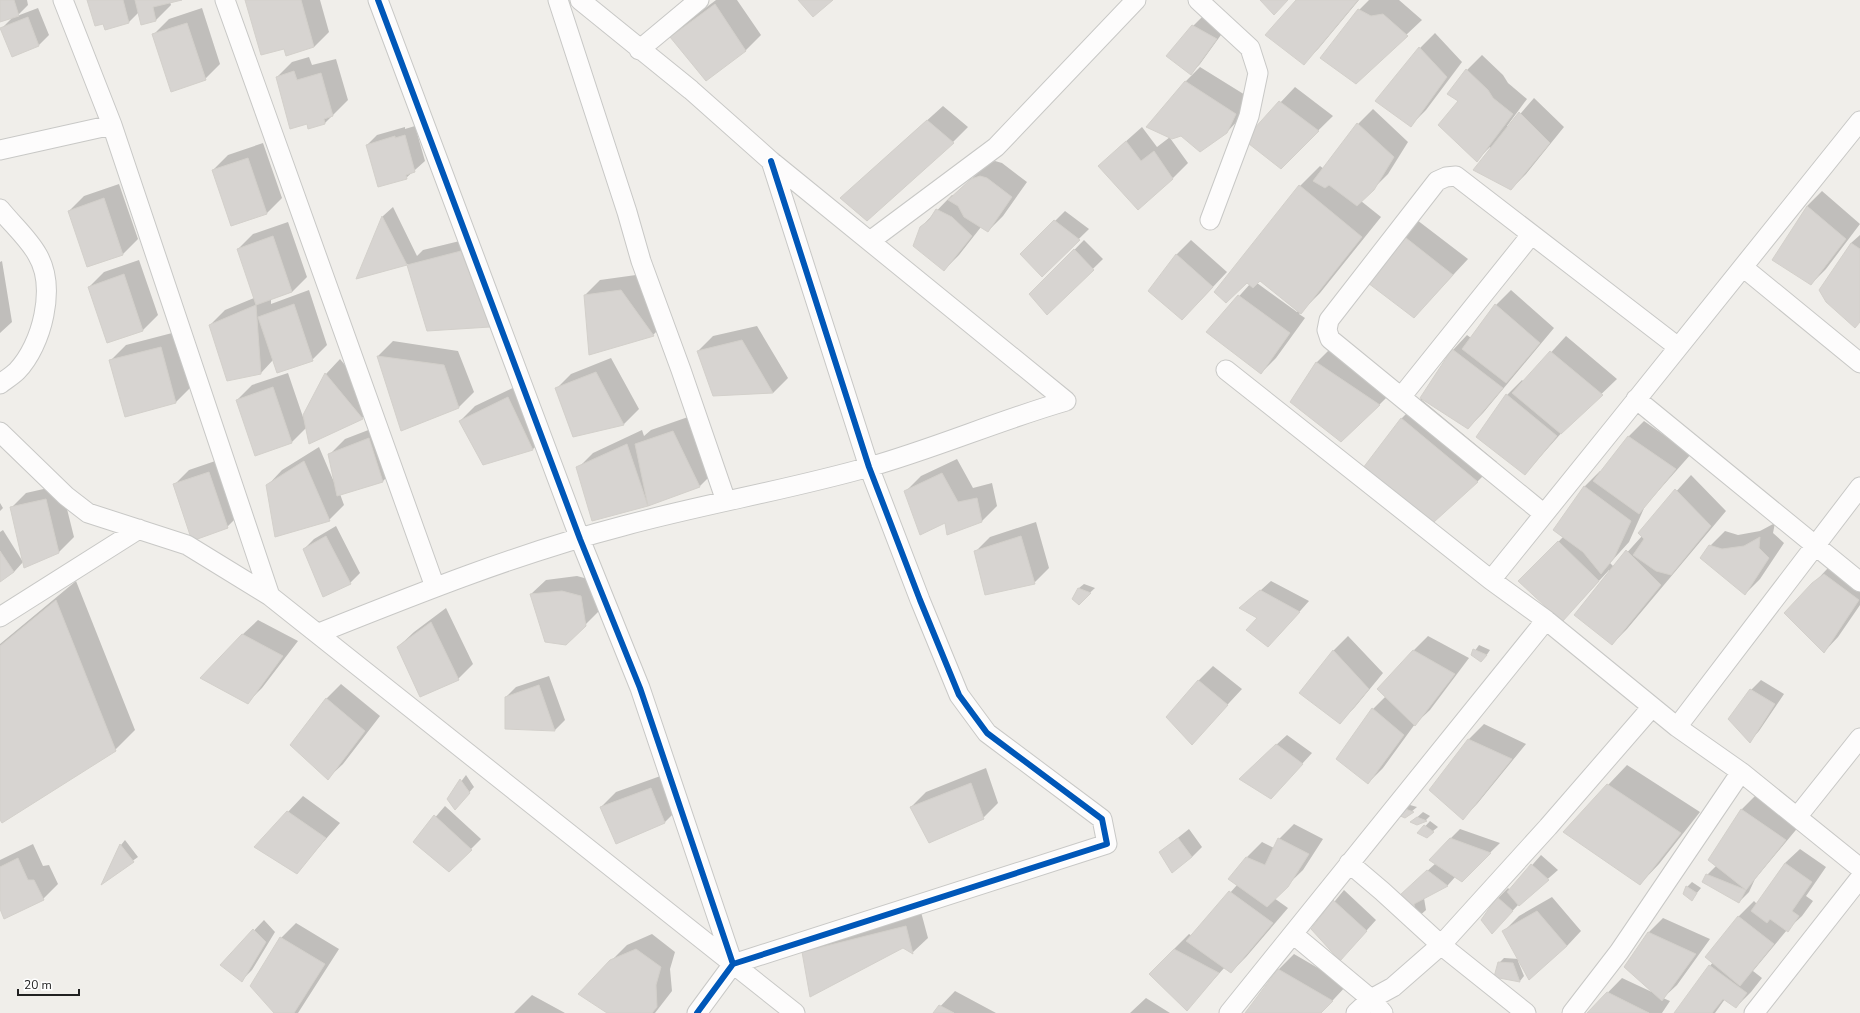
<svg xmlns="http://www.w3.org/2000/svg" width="1860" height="1013" viewBox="0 0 1860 1013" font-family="'Nunito Sans',sans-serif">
<rect width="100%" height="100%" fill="#f0eeea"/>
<path fill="#0003" fill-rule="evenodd" d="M0 0H27L28 5 17 16 38 8 49 35 39 45 13 56 1 29 13 17 0 21Z
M88 0H178L170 2 171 5 156 20 142 24 139 12 129 22H104Z
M247 0H320L329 32 314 47H285Z
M716 0H737L761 35 746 50 706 79 672 37 687 22Z
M1298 0H1359L1319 48 1304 63Z
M1369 0H1399L1422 20 1356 82 1359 10Z
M202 8 220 64 205 79 154 34 169 19Z
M1203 16 1226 28 1200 64 1190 74 1193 26Z
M1435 33 1462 62 1426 110 1411 125 1377 101 1420 48Z
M1482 55 1503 75 1508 83 1527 99 1507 126 1509 127 1534 98 1564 127 1526 174 1511 189 1490 147 1477 160 1459 101 1449 94 1467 70Z
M309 57 312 65 336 59 348 100 325 123 277 77 292 62Z
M1200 67 1250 98 1242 116 1227 132 1182 135 1170 138 1188 163 1173 178 1115 151 1142 127 1157 147 1170 137 1185 82Z
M1295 87 1333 116 1281 167 1245 140Z
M943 106 968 127 953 142 867 219 841 198Z
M1373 109 1408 142 1388 174 1361 201 1381 217 1320 293 1299 314 1305 318 1276 358 1261 373 1207 332 1250 284 1247 282 1216 292 1300 186 1320 166 1324 169 1358 124ZM1260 280 1298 311 1297 312 1257 283Z
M415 126 425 161 406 178 367 145 377 135 405 127V129Z
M263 143 282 198 267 213 213 170 228 155Z
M995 161 1002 163 1027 182 1003 216 988 231 981 227 959 255 944 270 921 227 952 195 954 196 987 164Z
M119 184 138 239 123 254 88 266 69 211 84 196Z
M1822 191 1860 224 1826 269 1811 284 1774 260 1807 206Z
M393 207 417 256 423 250 476 237 505 311 490 326 428 330 408 264 358 278 383 216Z
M1065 211 1089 229 1042 275 1022 254Z
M1417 220 1468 259 1414 317 1370 283Z
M288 222 307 277 292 292 271 299V304L309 290 327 345 312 360H273L261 373 210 325 225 310 254 298 238 249 253 234Z
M1860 235V322L1821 290 1851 243Z
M1084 240 1103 259 1047 314 1031 294Z
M1191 240 1227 272 1197 304 1176 255Z
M139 260 158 315 143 330 108 342 89 287 104 272Z
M2 261 12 322 0 333V262Z
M636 275 668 320 653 335 590 354 585 295 600 280Z
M1511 290 1554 328 1483 413 1468 428 1423 399 1422 400 1497 462 1477 482 1401 419 1422 398 1453 350 1467 335 1471 338 1496 305Z
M757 326 788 378 773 393 714 395 698 351 713 336Z
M176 332 190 388 175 403 111 360 126 345Z
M1566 336 1617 379 1564 430 1525 474 1507 395 1522 380 1524 382Z
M393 341 458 351 474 392 459 407 402 430 378 356Z
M1332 347 1394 390 1379 405 1292 402 1317 362Z
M611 358 639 409 624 424 573 436 556 389 571 374Z
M340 359 377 404 362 418 307 427 291 443 237 400 252 385 288 373 303 417 326 374Z
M523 383 548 435 533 449 483 463 460 421 475 406Z
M688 417 714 472 699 487 647 505 578 468 593 453 642 430 644 436 651 430Z
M1644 421 1691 454 1645 506 1629 542 1610 563 1614 567 1642 536 1639 533 1691 475 1726 511 1627 629 1612 644 1609 570 1576 606 1520 581 1563 537 1554 530 1585 486 1600 471 1601 472 1629 436Z
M384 424 397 467 382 482 340 494 344 505 329 520 276 536 267 486 282 470 319 447 334 482 330 454 345 439Z
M224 458 242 512 227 527 174 485 189 470Z
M957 459 973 488 992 483 997 506 982 521 946 522 906 491 921 476Z
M61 485 74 537 59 552 25 566 11 508 26 493Z
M0 503 3 508 0 511Z
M1036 522 1049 568 1034 583 975 552 990 537Z
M1775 523 1773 533 1784 543 1760 579 1745 594 1710 546 1725 531 1738 535 1760 531Z
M336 526 360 573 350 583 304 549 314 539Z
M3 530 23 562 14 572 0 581V532Z
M1828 568 1860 575V605L1838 637 1824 652 1813 584Z
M577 576 595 581 600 610 566 644 531 594 546 580Z
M76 581 135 730 115 750 0 817V644Z
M1271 581 1309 601 1278 636 1259 618 1241 608Z
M1084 584 1095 588 1079 603V588Z
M446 608 473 664 458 679 398 647 414 632Z
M258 620 298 641 262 688 247 703 242 635Z
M1348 636 1383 673 1355 707 1340 722 1333 651Z
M1428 636 1469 658 1430 710 1415 724 1383 768 1368 783 1337 758 1373 709 1386 696 1413 651Z
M1479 645 1490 650 1486 656 1472 655Z
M1213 666 1242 689 1192 743 1198 681Z
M549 676 565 720 555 730 506 728V697L516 687Z
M1761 680 1784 694 1759 731 1750 741 1751 690Z
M341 684 380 716 343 764 328 778 326 699Z
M1484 724 1526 744 1477 804 1462 819 1469 739Z
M1287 735 1312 753 1271 798 1250 769Z
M1627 765 1700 812 1659 864 1640 884 1608 785Z
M986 768 998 803 983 818 911 807 926 792Z
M666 774 680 807 665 822 617 843 601 807 616 792Z
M466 775 474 787 459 804 448 799Z
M1757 794 1800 825 1755 879 1749 892 1739 902 1707 875 1717 865 1710 859 1742 809Z
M303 796 340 823 296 873 255 847Z
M1410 805 1417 807 1405 817 1400 815Z
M445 806 481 839 449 871 414 842Z
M1423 812 1430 816 1426 820 1417 824 1412 822Z
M1430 821 1438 827 1433 831 1419 833Z
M1294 824 1323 839 1303 870 1274 898 1288 908 1246 957 1231 972 1225 967 1187 1009 1174 949 1189 934 1192 936 1237 885 1247 857 1262 842 1274 848 1279 839Z
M1189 829 1202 847 1192 857 1160 852Z
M1460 829 1500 843 1462 880 1456 876 1448 885 1424 898 1426 910 1416 919 1401 895 1436 863 1450 839Z
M125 840 138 857 103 882 121 845Z
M33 844 43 866 49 865 58 884 43 899 0 907V860Z
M1800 849 1826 867 1806 896 1813 901 1802 916 1787 930 1753 971 1762 978 1751 992 1736 1007 1725 999 1715 1013H1675L1713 962 1706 957 1739 916 1754 901 1757 904 1785 863Z
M1541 855 1558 870 1518 905 1502 922 1498 898 1508 888 1510 890Z
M1692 882 1701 888 1692 899 1687 887Z
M1344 890 1376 920 1349 950 1312 929Z
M1552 897 1581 931 1567 946 1518 961 1524 976 1520 981 1495 976 1499 963 1504 958 1519 959 1504 931 1519 916Z
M921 912 928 938 913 952 903 947 803 952 818 937Z
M1663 918 1710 939 1677 985 1663 998 1670 1001 1662 1013H1588L1622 978 1654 993 1648 933Z
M264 920 275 932 252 970 242 980 222 964Z
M296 923 339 949 298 1013H275L281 938Z
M652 934 675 952 670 969 672 991 655 1013H609L611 961 627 945Z
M1294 954 1347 985 1321 1013H1246L1279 969Z
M955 991 996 1013H934Z
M532 995 565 1013H514Z
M1146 998 1170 1013H1130Z"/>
<path fill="#d7d4d1" stroke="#d3d0cb" d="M0 0H14L19 16 0 22Z
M87 0H123L129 23 105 30 103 24 95 26Z
M135 0H182L153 7 156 21 141 25Z
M245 0H301L314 47 286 56 284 49 261 55Z
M798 0H833L813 17Z
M1260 0H1288L1274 15Z
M1296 0H1358L1304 65 1265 35Z
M715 4 746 51 706 81 670 37Z
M1358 9 1371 16 1383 14 1408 36 1356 84 1320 58Z
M28 17 39 46 12 57 0 28Z
M187 23 206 80 171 92 152 34Z
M1192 25 1217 39 1191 75 1166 56Z
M1419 47 1447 77 1411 127 1375 101Z
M1466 69 1488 90 1493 98 1513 114 1477 162 1438 125 1458 101 1447 94Z
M294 71 297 80 321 73 333 116 324 119 325 124 308 129 307 124 290 129 276 77Z
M1185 81 1236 114 1227 133 1200 152 1181 136 1172 139 1146 127Z
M1279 101 1319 131 1281 169 1244 140Z
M1519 112 1550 143 1511 190 1473 170Z
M927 120 954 143 867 221 840 198Z
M1357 123 1394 157 1374 190 1357 206 1329 185 1325 188 1313 181Z
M405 135 415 172 406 175 407 179 378 187 366 145 395 136V138Z
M1126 141 1141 161 1154 151 1173 179 1138 210 1098 166Z
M248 158 267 214 231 226 212 170Z
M980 176 987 178 1012 197 988 232 964 217 958 206 948 200 971 179Z
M1299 185 1362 237 1301 314 1260 281 1253 288 1247 283 1226 303 1214 292Z
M104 198 123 255 87 267 68 211Z
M1807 206 1846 239 1811 285 1772 260Z
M936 209 952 217 972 236 944 271 913 246 920 227 929 220Z
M382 216 407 265 356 279Z
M1054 220 1080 240 1042 277 1020 254Z
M1401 234 1453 275 1414 318 1368 283Z
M273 236 292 292 256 305 237 249Z
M1851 243 1860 249V322L1855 328 1826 302 1819 290Z
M1074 249 1094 270 1047 315 1029 294Z
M461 251 490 327 427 331 407 265Z
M1176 254 1213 287 1182 320 1148 291Z
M124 274 143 331 107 343 88 287Z
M621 290 654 336 589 355 584 295Z
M1238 295 1290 333 1261 374 1206 332Z
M294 304 313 361 277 373 258 317Z
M1495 304 1540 343 1506 383 1462 349Z
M256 305 261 374 227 381 209 325Z
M742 340 773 393 713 396 697 351Z
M161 347 176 403 125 417 109 360Z
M1452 349 1503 388 1468 429 1420 398Z
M1550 351 1603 395 1561 434 1512 393Z
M377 356 444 365 459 408 401 431Z
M1316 362 1380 405 1341 442 1290 402Z
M596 372 624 425 573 437 555 388Z
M325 373 363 419 309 444 303 415Z
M273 387 292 443 255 456 236 400Z
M1506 394 1557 436 1525 475 1476 437Z
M508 397 533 450 483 465 459 421Z
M1401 418 1478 482 1434 522 1363 468Z
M673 431 700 487 648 506 635 444Z
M1628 436 1676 469 1639 514 1593 481Z
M369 438 383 482 337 496 328 454Z
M627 444 648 506 592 521 576 467Z
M304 461 330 521 275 537 266 485Z
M209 472 228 528 192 541 173 484Z
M942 473 958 502 977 498 982 522 947 535 945 523 920 535 904 491Z
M1584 486 1631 521 1614 558 1601 574 1583 552 1553 530Z
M1675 489 1711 526 1671 575 1656 571 1633 555 1644 539 1638 533Z
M46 499 59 553 24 568 10 507Z
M326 536 351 584 323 597 303 549Z
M1021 536 1035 584 985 595 974 551Z
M1760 537 1759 548 1769 558 1745 595 1700 558 1709 545 1722 549 1744 546Z
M1558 541 1599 581 1562 622 1518 581Z
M1626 550 1661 585 1612 645 1574 615Z
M0 551 14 572 0 582Z
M1824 574 1859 600 1824 653 1784 613 1812 583Z
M1078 588 1091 593 1079 605 1072 599Z
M1260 590 1300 612 1268 647 1246 630 1257 618 1239 608Z
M562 591 581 596 586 626 566 645 545 642 530 594Z
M56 600 116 751 2 823 0 820V646Z
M431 622 459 680 420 697 397 647Z
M242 634 283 656 248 704 200 678Z
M1473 649 1487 655 1481 662 1471 655Z
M1333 650 1369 689 1340 724 1299 693Z
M1413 650 1455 674 1415 726 1377 689Z
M1198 680 1228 705 1192 745 1166 717Z
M539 685 555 731 505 729V697Z
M1750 689 1775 704 1750 743 1728 719Z
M326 698 365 731 328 780 290 745Z
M1372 708 1404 735 1368 784 1336 759Z
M1468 739 1512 759 1463 820 1429 790Z
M1276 744 1303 764 1271 799 1239 779Z
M460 779 470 793 455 810 447 799Z
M971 783 984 819 929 843 910 807Z
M1607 784 1681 833 1640 885 1563 832Z
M651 788 665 823 616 844 600 807Z
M1405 809 1414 812 1405 818 1398 815Z
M1741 809 1786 840 1746 890 1708 860Z
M287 811 326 838 297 874 254 847Z
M434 815 472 850 449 872 413 842Z
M1417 817 1427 821 1417 825 1410 822Z
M1424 825 1434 832 1427 838 1417 833Z
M1178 838 1192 857 1172 873 1159 852Z
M1278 838 1309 854 1288 887 1267 907 1228 879 1246 857 1265 865Z
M1450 838 1491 853 1462 882 1429 860Z
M120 844 134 862 101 885Z
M18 858 28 880H34L44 900 4 919 0 909V867Z
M1785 863 1812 882 1792 911 1799 916 1788 932 1770 919 1767 923 1751 911Z
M1531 864 1549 880 1519 906 1507 892Z
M1427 870 1448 886 1414 904 1416 921 1400 895Z
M1706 874 1746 890 1739 903 1702 882Z
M1686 886 1697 893 1692 901 1683 894Z
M1229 891 1273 923 1231 973 1186 941Z
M1497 897 1513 911 1492 934 1481 920Z
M1333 900 1367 931 1340 961 1311 929Z
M1537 911 1567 946 1529 980 1502 931Z
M1738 916 1774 944 1740 986 1705 957Z
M906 926 913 954 903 948 810 997 802 952Z
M253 929 266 942 242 982 220 965Z
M1648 932 1696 954 1662 1001 1624 967Z
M280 937 325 964 294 1013H274L250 986Z
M636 949 661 967 656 985 657 1007 652 1013H607L578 994 610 960Z
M1174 949 1219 973 1187 1011 1149 974Z
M1498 962 1513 963 1520 982 1494 977Z
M1709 965 1747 993 1736 1008 1723 999 1712 1013H1674Z
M1278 969 1333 1001 1321 1013H1245Z
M1607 992 1649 1013H1587Z
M939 1005 954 1013H933Z"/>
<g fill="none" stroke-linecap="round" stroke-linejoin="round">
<g stroke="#c8c8c6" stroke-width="21">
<path id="minor" d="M63 0 112 125 270 596
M225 0 435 587
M378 0 580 539 640 688 733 964
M558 0 627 212 641 261 681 370 726 501
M580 0 691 90 771 161 1066 401
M1198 0 1250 48 1258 73 1249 116 1210 220
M639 50 699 0
M0 150 112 125
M0 209C12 224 28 238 37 254 57 287 42 345 17 371 12 376 5 380 0 384
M870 241 996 147 1136 0
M1744 268 1860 363
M1226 370 1491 580 1546 620 1677 727 1741 772 1860 868
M1401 397 1531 235
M1636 399 1860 582
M0 432 66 496 88 513 187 545 270 596 795 1013
M1544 514 1330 339 1327 330 1329 320 1437 181 1446 177 1456 176 1678 347
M1491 580C1614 427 1738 275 1860 121
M0 617 139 529
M319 633C419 593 519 553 623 526 704 504 788 490 869 467 936 448 1000 420 1066 401
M1677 727 1860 487
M1797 817 1860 738
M1349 863 1382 891 1441 945 1526 1013
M1293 934 1371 999 1383 1013
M697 1013 733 964 1107 844 1102 819 987 733 959 695 920 600 869 467 771 161
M1229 1013 1546 620
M1356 1013 1371 999 1393 987 1441 945 1548 827 1652 707
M1572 1013 1619 952 1741 772
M1754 1013 1860 878"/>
</g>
<use href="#minor" stroke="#fdfcfc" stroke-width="19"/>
<g stroke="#fff" stroke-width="8">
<path id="cycleway" d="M378 0 580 539 640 688 733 964
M697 1013 733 964 1107 844 1102 819 987 733 959 695 920 600 869 467 771 161"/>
</g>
<use href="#cycleway" stroke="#0057b8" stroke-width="6"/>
</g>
<path d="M18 989v6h61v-6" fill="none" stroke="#212121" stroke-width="2"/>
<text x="24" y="989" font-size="12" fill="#212121" stroke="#ffffff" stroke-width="3" paint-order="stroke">20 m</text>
</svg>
